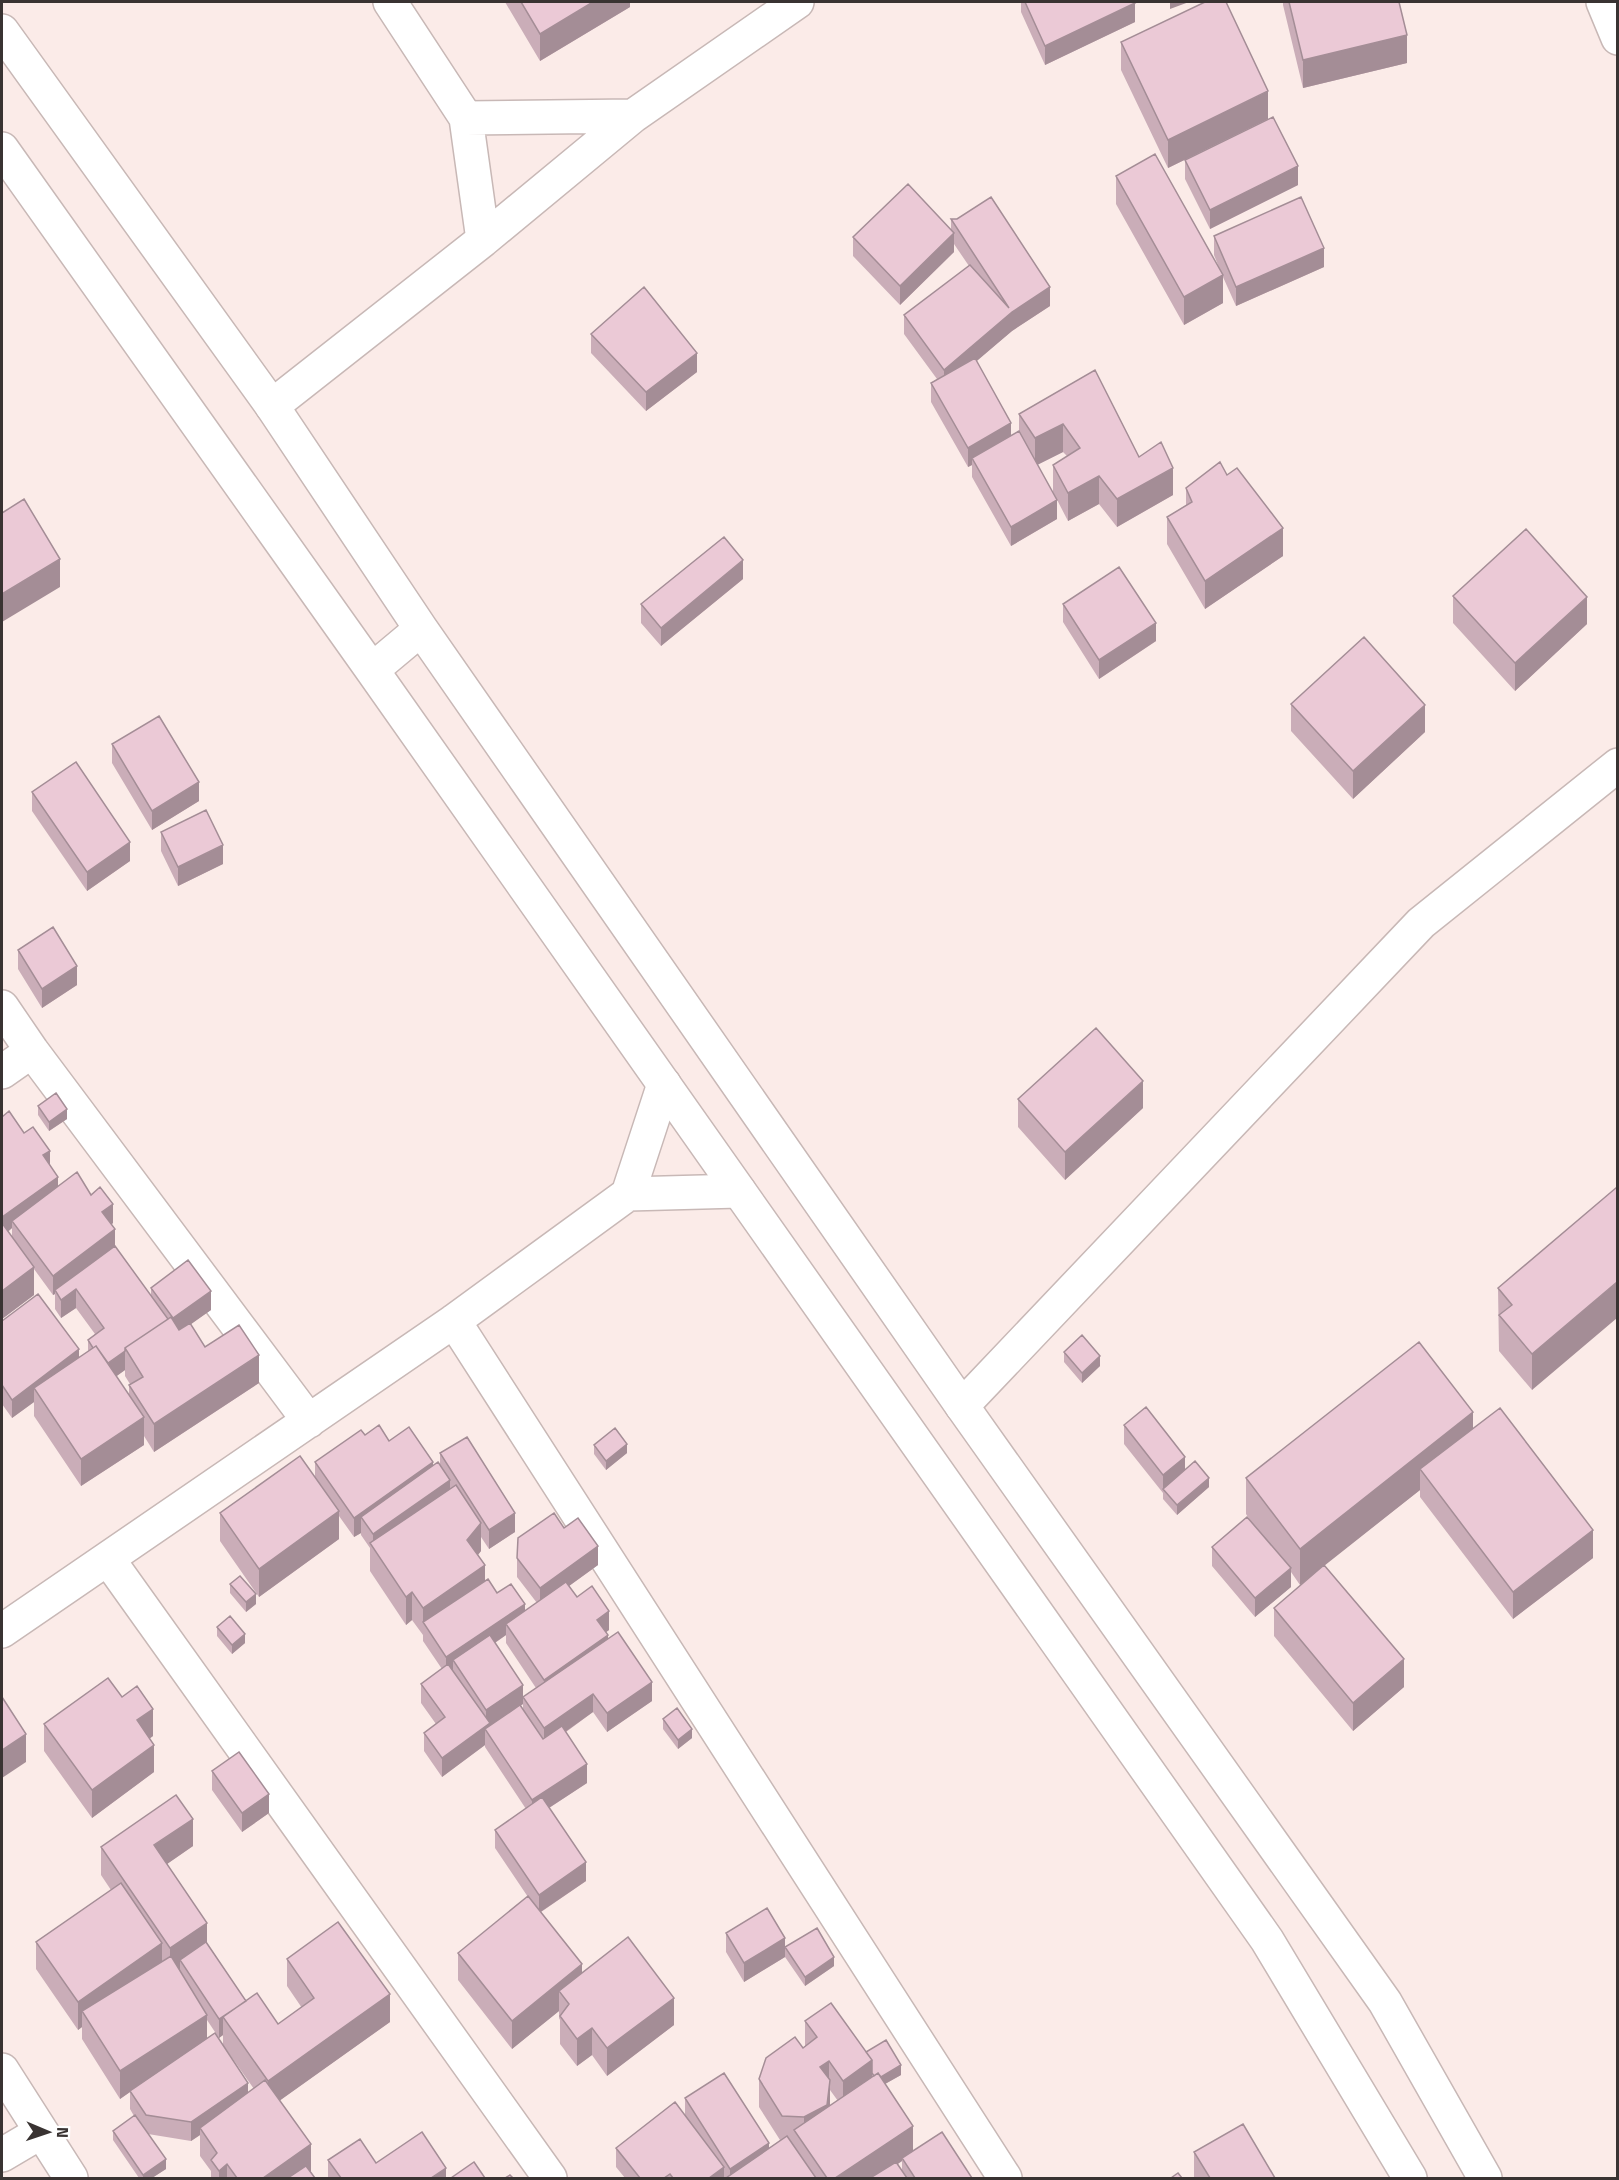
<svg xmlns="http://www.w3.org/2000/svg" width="1619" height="2180" viewBox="0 0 1619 2180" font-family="'Titillium Web',sans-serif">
<rect width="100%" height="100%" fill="#fbebe8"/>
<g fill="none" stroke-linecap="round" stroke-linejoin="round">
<g stroke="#c8b8b6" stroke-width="36">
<path id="street" d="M390 2 466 118 483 240
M1603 2 1618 38
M466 118 633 116
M272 406 483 240 633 116 797 2
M2 1007 32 1051 309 1421
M2 1072 32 1051
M628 1194 664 1084
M454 1321 1005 2178
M962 1406 1421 923 1618 765
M108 1559 550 2178
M2 1631 454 1321 628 1194 739 1191
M2 2070 71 2178
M2 2155 41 2132"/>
</g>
<g stroke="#c8b8b6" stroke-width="36">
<path id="secondary" d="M2 31 272 406 421 629 962 1406 1385 2002 1485 2178
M2 149 372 670 1267 1940 1410 2178
M372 670 421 629"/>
</g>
<use href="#street" stroke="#fff" stroke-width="33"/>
<use href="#secondary" stroke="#fff" stroke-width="33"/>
</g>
<path fill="#caadb8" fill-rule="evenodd" d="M505 2H630V7L540 61Z
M1021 2H1134L1135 22 1045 65 1021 12Z
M1283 2H1399L1407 63 1303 88 1283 5Z
M1121 42 1268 119 1298 185 1210 229 1185 179V160L1259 123 1168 168 1121 70Z
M1116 176 1220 270 1214 255V236L1324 267 1236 306 1223 277V303L1184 325 1116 204Z
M951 219 1050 306 1012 331 976 361 1011 436 1019 431V414L1095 370 1139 457 1173 495 1117 527 1099 504 1068 521 1053 492V465L1067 456 1063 452 1037 465 1057 519 1011 546 972 477V465L968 467 931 402V383L937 379 904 334V315L969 266 954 244V252L900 305 853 256V237L951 229Z
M591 334 697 372 646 411 591 353Z
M1186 488 1283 556 1205 609 1167 544V517L1186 505Z
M743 579 661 646 641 623V604Z
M1453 596 1587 624 1515 691 1453 623Z
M1063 604 1156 641 1099 679 1063 622Z
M1291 704 1425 732 1353 799 1291 731Z
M112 744 199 801 152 830 112 763Z
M32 792 130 861 87 891 32 811Z
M161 832 223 864 178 886 161 851Z
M18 950 77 985 42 1008 18 969Z
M1018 1099 1143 1108 1065 1180 1018 1127Z
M38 1106 67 1119 49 1131 38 1115Z
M2 1117 24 1133 50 1165 58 1186 91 1195 113 1223 112 1224 115 1247 151 1296V1288L211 1310 190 1324 205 1347 259 1383 154 1452 144 1436V1445L81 1486 34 1416V1402L12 1418 2 1404V1321L79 1357 88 1352V1340L95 1334 76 1308 61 1318 55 1309V1294L53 1295 34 1269V1295L2 1319ZM12 1228V1238L8 1232ZM125 1370V1376L130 1384 129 1385V1395L116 1376Z
M1617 1187 1532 1390 1499 1351 1498 1288Z
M1064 1352 1100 1366 1082 1383 1064 1362Z
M1124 1425 1185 1469 1209 1487 1177 1515 1163 1499V1493L1124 1444Z
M1473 1428 1593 1558 1513 1619 1420 1497V1490L1324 1565 1404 1687 1353 1731 1274 1636V1608L1319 1570 1300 1585 1291 1572V1587L1255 1617 1212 1566V1547L1250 1520 1246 1514V1478Z
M365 1435 389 1441 433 1466H440V1453L515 1532 489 1549 481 1537V1551L478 1555 485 1581 497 1593 525 1611 537 1603 517 1577V1558L564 1528 598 1565 569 1586 577 1597 609 1630 606 1632 608 1638 652 1701 607 1732 593 1712 566 1732 587 1783 549 1808 586 1881 541 1912 582 1972 674 2025 607 2076 592 2055 577 2066 560 2044V2020L559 2018V2011L512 2049 458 1980V1953L528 1897 495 1848V1830L526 1809 485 1747V1745L442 1777 424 1751V1733L436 1724 421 1703V1684L442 1669 423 1641V1635L412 1620 406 1625 370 1571V1548L361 1535V1533L354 1537 339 1516V1539L259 1597 220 1541V1513L315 1477V1462ZM506 1635V1643L536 1688 523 1697V1709L521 1705 523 1704 495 1643Z
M594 1445 627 1453 606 1470 594 1454Z
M230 1584 256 1604 246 1612 230 1593Z
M217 1627 245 1643 232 1654 217 1636Z
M122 1697 153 1736 150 1738 154 1772 92 1818 44 1751V1724Z
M663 1719 692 1738 678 1749 663 1729Z
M212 1771 269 1813 242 1832 212 1790Z
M193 1846 167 1864 207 1943 246 2001 278 2024 302 2008 287 1986V1959L390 2022 280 2100 311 2172 315 2178H211V2171L200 2156V2135L191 2141 148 2134 166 2169 152 2178H139L113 2140V2131L134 2116 130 2109V2092L120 2099 82 2039V2027L78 2030 36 1969V1942L111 1890 101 1875V1847ZM207 2020 219 2038 223 2035V2045L254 2089 248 2093 207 2038Z
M726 1933 785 1947 834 1966 805 1986 785 1957 744 1982 726 1952Z
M805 2021 866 2052 901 2075 885 2084 913 2151 972 2178H625L616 2167V2148L685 2115V2098L769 2148 780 2140 759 2107V2079L805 2046ZM830 2090 838 2101 830 2106ZM902 2161V2171L898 2164Z
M1194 2152 1275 2178H1194Z
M328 2160 376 2163 446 2178H328Z"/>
<path fill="#a48d96" d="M593 2H630V7L540 61V34Z
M1170 2H1189L1170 9Z
M1135 3V22L1045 65V46Z
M1407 35V63L1303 88V60Z
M1268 91V119L1168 168V140Z
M1298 166V185L1210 229V210Z
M954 233V252L900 305V286Z
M1324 248V267L1236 306V287Z
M1223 275V303L1184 325V297Z
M1050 287V306L1012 331 944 389V370L1012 312Z
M697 353V372L646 411V392Z
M1011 423V442L972 458V465L968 467V448Z
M1063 424V452L1035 466V438Z
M1173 468V495L1117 527V499Z
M1099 476V504L1068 521V493Z
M1057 500V519L1011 546V527Z
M1283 528V556L1205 609V581Z
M60 559V587L2 622V594Z
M743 560V579L661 646V628Z
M1587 597V624L1515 691V663Z
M1156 623V641L1099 679V660Z
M1425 705V732L1353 799V771Z
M199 782V801L152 830V811Z
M130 842V861L87 891V872Z
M223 845V864L178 886V867Z
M77 966V985L42 1008V989Z
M1143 1081V1108L1065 1180V1152Z
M67 1109V1119L49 1131V1122Z
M50 1151V1170L43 1155Z
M58 1177V1196L12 1221V1228L2 1236V1217Z
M113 1204V1223L102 1231V1212Z
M115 1229V1248L55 1290V1294L53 1295V1276Z
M34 1267V1295L2 1319V1291Z
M1617 1282V1318L1532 1390V1354Z
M76 1289V1308L61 1318V1300Z
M211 1291V1310L173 1337V1318Z
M79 1349V1368L34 1388V1402L12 1418V1400Z
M125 1351V1370L106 1384V1365Z
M259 1355V1383L154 1452V1424Z
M1100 1356V1366L1082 1383V1373Z
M1473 1412V1448L1420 1469V1490L1300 1585V1549Z
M144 1417V1445L81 1486V1459Z
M627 1444V1453L606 1470V1461Z
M1185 1457V1476L1163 1489V1494V1475Z
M433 1462V1480L361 1517V1533L354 1537V1518Z
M1209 1478V1487L1177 1515V1505Z
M450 1480V1499L373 1548V1534Z
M339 1511V1539L259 1597V1569Z
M515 1513V1532L489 1549V1530Z
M481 1523V1551L467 1568V1540Z
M1593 1530V1558L1513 1619V1592Z
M598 1546V1565L540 1607V1588Z
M485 1565V1593L423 1622V1636V1608Z
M1291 1568V1587L1255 1617V1598Z
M412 1592V1620L406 1625V1597Z
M256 1594V1604L246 1612V1602Z
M525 1604V1623L506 1624V1635L458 1668 453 1660V1671L446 1676V1657Z
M609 1611V1630L597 1639V1620Z
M245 1634V1643L232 1654V1645Z
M608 1635V1654L544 1699V1680Z
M1404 1659V1687L1353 1731V1703Z
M652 1682V1701L607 1732V1713Z
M523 1685V1704L485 1729V1745L442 1777V1758L486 1726V1710Z
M593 1694V1712L544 1747V1728Z
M153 1709V1736L137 1748V1720Z
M692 1729V1738L678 1749V1740Z
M26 1734V1762L2 1778V1750Z
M154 1745V1772L92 1818V1790Z
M587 1764V1783L532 1819V1800Z
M269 1794V1813L242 1832V1813Z
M193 1819V1846L154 1873V1845Z
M586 1862V1881L539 1913V1895Z
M207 1923V1950L180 1960V1969L170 1976V1948Z
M785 1938V1957L744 1982V1963Z
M162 1943V1971L82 2011V2027L78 2030V2002Z
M834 1957V1966L805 1986V1977Z
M582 1964V1992L559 1991V2011L512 2049V2021Z
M390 1994V2022L268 2109V2081Z
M674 1998V2025L607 2076V2048Z
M246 2001 223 2017V2035L219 2038V2019Z
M207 2015V2043L130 2091V2092L120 2099V2071Z
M592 2028V2055L577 2066V2039Z
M872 2060V2087L843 2108V2081Z
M829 2061V2089L820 2067Z
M901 2065V2075L876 2089V2080Z
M830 2080V2108L804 2144V2117Z
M248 2083V2101L200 2128V2135L191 2141V2122Z
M913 2126V2154L902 2158V2161L876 2178H835Z
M769 2143V2162L730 2178V2169Z
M311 2144V2171L301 2178H263Z
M166 2159V2169L152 2178H143V2175Z
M227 2164V2178H219V2171Z
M724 2167V2178H709Z
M446 2168V2178H431Z"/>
<path fill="#ebc9d6" stroke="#a48d96" stroke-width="1.5" d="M521 2H593L540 34Z
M1025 2H1134L1135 3 1045 46Z
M1205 2H1226L1268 91 1168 140 1121 42Z
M1289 2H1399L1407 35 1303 60Z
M1273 117 1298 166 1210 210 1185 160Z
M1155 154 1223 275 1184 297 1116 176Z
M908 184 954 233 900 286 853 237Z
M991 197 1050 287 1012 312 944 370 904 315 970 265 1009 308 951 219H957Z
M1301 197 1324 248 1236 287 1214 236Z
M644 287 697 353 646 392 591 334Z
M975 358 1011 423 968 448 931 383Z
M1095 370 1139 457 1161 442 1173 468 1117 499 1099 476 1068 493 1053 465 1080 448 1063 424 1035 438 1019 414Z
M1019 431 1057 500 1011 527 972 458Z
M1220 462 1227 475 1237 468 1283 528 1205 581 1167 517 1192 502 1186 488Z
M24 499 60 559 2 594V513Z
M1526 529 1587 597 1515 663 1453 596Z
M724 537 743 560 661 628 641 604Z
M1119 567 1156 623 1099 660 1063 604Z
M1364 637 1425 705 1353 771 1291 704Z
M159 716 199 782 152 811 112 744Z
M76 762 130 842 87 872 32 792Z
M206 810 223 845 178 867 161 832Z
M53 927 77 966 42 989 18 950Z
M1096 1028 1143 1081 1065 1152 1018 1099Z
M56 1093 67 1109 49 1122 38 1106Z
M9 1111 24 1133 33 1127 50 1151 43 1155 58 1177 2 1217V1117Z
M77 1172 91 1195 100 1187 113 1204 102 1212 115 1229 53 1276 12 1221Z
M1617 1187V1282L1532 1354 1499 1315 1512 1305 1498 1288Z
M2 1223 34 1267 2 1291Z
M115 1246 168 1319 125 1348V1351L108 1363 96 1346 93 1348 88 1340 104 1328 76 1289 61 1300 55 1290Z
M188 1260 211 1291 173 1318 151 1288Z
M38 1294 79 1349 12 1400 2 1385V1321Z
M171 1317 179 1330 190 1323 205 1347 239 1325 259 1355 154 1424 129 1385 143 1377 125 1348Z
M1082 1335 1100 1356 1082 1373 1064 1352Z
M1419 1342 1473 1412 1300 1549 1246 1478Z
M96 1346 144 1417 81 1459 34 1388Z
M1146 1407 1185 1457 1163 1475 1124 1425Z
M1500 1408 1593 1530 1513 1592 1420 1469Z
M379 1425 389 1441 409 1427 433 1462 354 1518 315 1462 361 1430 365 1435Z
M615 1428 627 1444 606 1461 594 1445Z
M467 1437 515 1513 489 1530 440 1453Z
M300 1456 339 1511 259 1569 220 1513Z
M1195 1461 1209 1478 1177 1505 1163 1489Z
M438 1462 450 1480 373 1534 361 1517Z
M456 1485 481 1523 467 1540 485 1565 423 1608 412 1592 406 1597 370 1543Z
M554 1513 564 1528 578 1518 598 1546 540 1588 517 1558 518 1538Z
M1247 1517 1291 1568 1255 1598 1212 1547Z
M1324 1565 1404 1659 1353 1703 1274 1608Z
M240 1576 256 1594 246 1602 230 1584Z
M488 1579 497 1593 511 1584 525 1604 446 1657 423 1622Z
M566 1582 577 1597 592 1586 609 1611 597 1620 608 1635 544 1680 506 1624Z
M230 1616 245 1634 232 1645 217 1627Z
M618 1632 652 1682 607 1713 593 1694 544 1728 523 1697Z
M490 1635 523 1685 486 1710 453 1660Z
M448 1664 490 1723 442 1758 424 1733 445 1717 421 1684Z
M108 1678 122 1697 137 1686 153 1709 137 1720 154 1745 92 1790 44 1724Z
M2 1697 26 1734 2 1750Z
M520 1705 543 1739 562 1726 587 1764 532 1800 485 1729Z
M677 1708 692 1729 678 1740 663 1719Z
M239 1752 269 1794 242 1813 212 1771Z
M176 1795 193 1819 154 1845 207 1923 170 1948 101 1847Z
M542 1797 586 1862 539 1895 495 1830Z
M121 1883 162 1943 78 2002 36 1942Z
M528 1896 582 1964 512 2021 458 1953Z
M767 1908 785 1938 744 1963 726 1933Z
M338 1922 390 1994 268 2081 223 2017 257 1993 278 2024 314 1998 287 1959Z
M817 1928 834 1957 805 1977 785 1947Z
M628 1937 674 1998 607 2048 592 2028 577 2039 560 2016 569 2004 559 1991Z
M206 1942 246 2001 219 2019 180 1960Z
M171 1956 207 2015 120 2071 82 2011Z
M831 2003 872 2060 843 2081 829 2061 820 2067 830 2080 827 2105 804 2117 782 2116 759 2079 766 2058 795 2037 803 2048 817 2037 805 2021Z
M215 2033 248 2083 191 2122 146 2115 130 2091Z
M886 2040 901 2065 881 2077 878 2073 874 2076 872 2073V2060L866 2052Z
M724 2073 769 2143 730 2169 685 2098Z
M878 2073 913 2126 835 2178H827L794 2130Z
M265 2080 311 2144 263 2178H237L227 2164 219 2171 211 2160 217 2153 200 2128Z
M675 2102 724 2167 709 2178H673L670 2174 664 2178H640L616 2148Z
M135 2115 166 2159 143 2175 113 2131Z
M1243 2124 1275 2178H1210L1194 2152Z
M422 2132 446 2168 431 2178H341L328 2160 360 2139 376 2163Z
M942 2132 972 2178H915L902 2158Z
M787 2136 816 2178H726Z
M474 2162 485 2178H451Z
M896 2162 907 2178H870Z
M306 2166 315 2178H288Z
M1178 2173 1182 2178H1171Z
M510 2175 513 2178H505Z"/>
<rect width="1619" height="2180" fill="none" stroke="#393332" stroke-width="6"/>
<g transform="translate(48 2132) rotate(92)" stroke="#ffffff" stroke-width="4.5" paint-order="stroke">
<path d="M0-4.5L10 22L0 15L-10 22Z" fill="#393332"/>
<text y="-9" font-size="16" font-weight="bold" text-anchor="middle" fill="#393332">N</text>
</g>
</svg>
